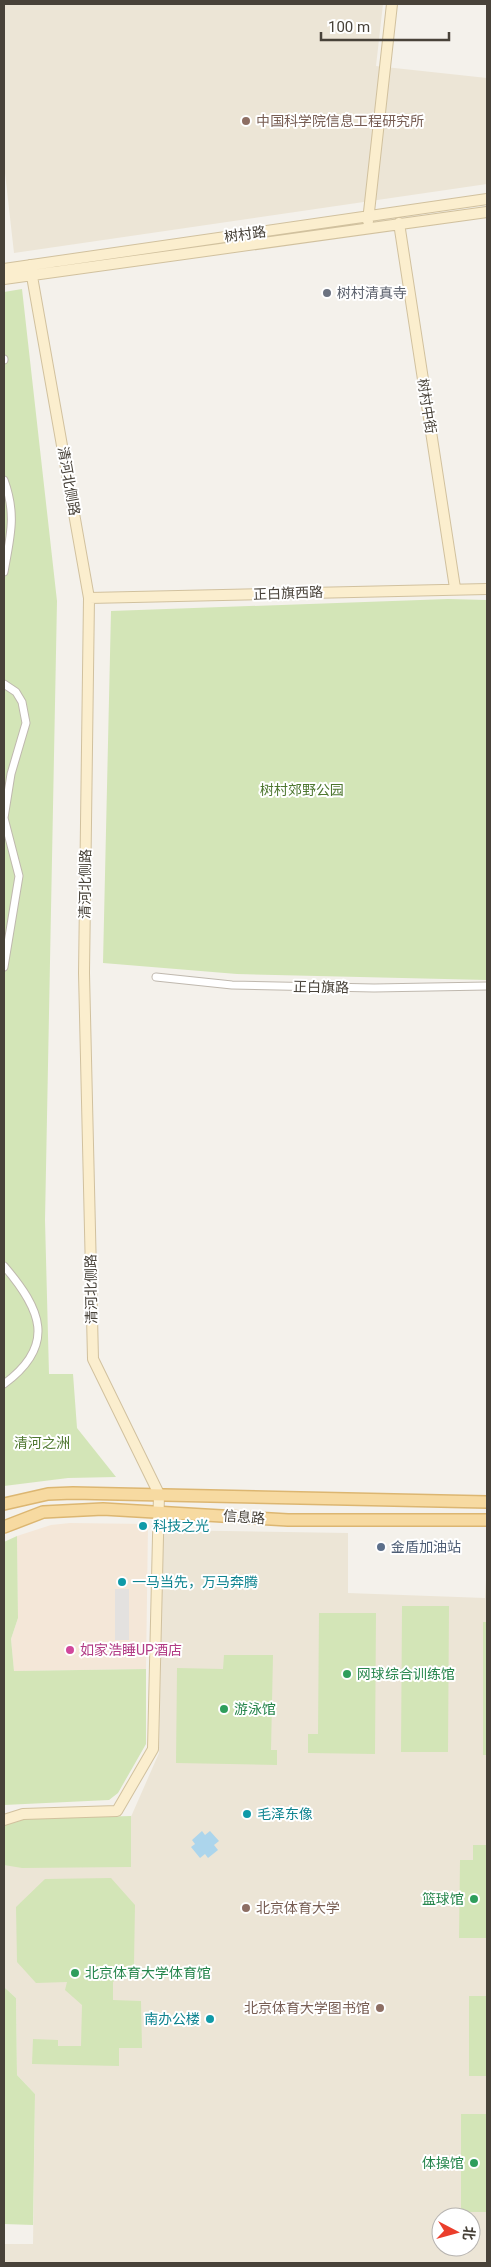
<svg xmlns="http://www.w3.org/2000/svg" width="491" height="2267" viewBox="0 0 491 2267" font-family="Roboto,'Noto Sans SC',sans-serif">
<rect width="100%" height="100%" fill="#f4f1eb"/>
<path fill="#f4e7d8" d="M70 1523 148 1524 146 1669 14 1671 11 1639 18 1618 17 1536 51 1525Z"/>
<path fill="#ece5d6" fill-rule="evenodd" d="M4 4H383L376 66 487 78V184L14 253 4 164Z
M163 1530 348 1533V1593L485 1598 487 1562V2263H4V2244H33L35 2094 17 2075 16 1998 4 1987V1828L20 1822 130 1819 159 1753ZM441 2217H471V2247H441Z"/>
<path fill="#d3e5b7" d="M22 289 57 601 45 1220 49 1374H73L77 1428 116 1477 68 1478 4 1486V292Z
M448 599 487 600V980L237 974 103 963 111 611Z
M17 1536 18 1618 11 1639 14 1671 146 1669V1744L118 1793 109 1800 4 1805V1542Z
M402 1606H449L448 1752H401Z
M319 1613H376L375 1754 308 1753V1734H318Z
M483 1622H487V1755H483Z
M224 1655H273L271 1750H277V1765L176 1763 177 1668 223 1669Z
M131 1816V1867L22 1868 4 1865V1829L5 1825 21 1819Z
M473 1845H487V1938H459L460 1860H473Z
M111 1878 135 1905 134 1964 113 1982V2000L141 2001 142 2048H119V2066L32 2064 33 2039 58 2040V2046H81L82 2005 65 1990 67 1982 36 1983 17 1962 16 1907 45 1879Z
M4 1987 16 1998 17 2075 35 2094 33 2225 4 2224Z
M469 1996H487V2076H469Z
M461 2114H487V2212H461Z"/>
<path fill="#e3e1df" d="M129 1589V1640H115V1589Z"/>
<path fill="#acd5ec" d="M202 1831 205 1835 210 1831 219 1841 214 1845 218 1850 208 1858 205 1854 200 1858 191 1847 195 1844 192 1840Z"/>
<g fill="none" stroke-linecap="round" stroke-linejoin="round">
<g stroke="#bfb8ae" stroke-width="9">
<path id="street" d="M4 360V359
M4 480C17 515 10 537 4 572
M4 684 16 692 22 702 26 723 11 774 4 818 19 876 4 967
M156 977 232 985 374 988 487 986
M4 1266C41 1309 57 1345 4 1384"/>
</g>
<g stroke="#d1c19e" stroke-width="12">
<path id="secondary" d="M368 221 392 4
M399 223 455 588
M4 269 487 199
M4 279 487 212
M89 598 487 589
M4 1820 23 1814 117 1811 153 1749 159 1494 93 1359 84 973 89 598 30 265"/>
</g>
<g stroke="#dcb671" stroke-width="14">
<path id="primary" d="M4 1504 48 1494 73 1493 487 1502
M4 1527 43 1512 103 1509 288 1520H487"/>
</g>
<use href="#street" stroke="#fff" stroke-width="7"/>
<use href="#secondary" stroke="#fbeece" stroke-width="10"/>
<use href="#primary" stroke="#f7daa1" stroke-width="11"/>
</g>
<g fill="#8d6e63" stroke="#fff" stroke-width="2">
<circle cx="246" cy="121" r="5"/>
<circle cx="246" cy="1908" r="5"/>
<circle cx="380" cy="2008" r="5"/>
</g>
<circle fill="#6b7280" stroke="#fff" stroke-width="2" cx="327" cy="293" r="5"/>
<g fill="#0f9aa8" stroke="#fff" stroke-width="2">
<circle cx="143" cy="1526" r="5"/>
<circle cx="122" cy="1582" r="5"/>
<circle cx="247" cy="1814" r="5"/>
<circle cx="210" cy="2019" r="5"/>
</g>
<circle fill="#5c6f8a" stroke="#fff" stroke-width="2" cx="381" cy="1547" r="5"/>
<circle fill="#d1479c" stroke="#fff" stroke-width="2" cx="70" cy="1650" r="5"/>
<g fill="#2e9e5b" stroke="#fff" stroke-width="2">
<circle cx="347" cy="1674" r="5"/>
<circle cx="224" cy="1709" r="5"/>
<circle cx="474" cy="1899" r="5"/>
<circle cx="75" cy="1973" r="5"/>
<circle cx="474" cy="2163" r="5"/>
</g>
<g text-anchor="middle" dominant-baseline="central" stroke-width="4" stroke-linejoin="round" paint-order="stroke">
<g font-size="14" fill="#785e54" stroke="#fff" text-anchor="start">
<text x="256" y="121">中国科学院信息工程研究所</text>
<text x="256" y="1908">北京体育大学</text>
<text x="370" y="2008" text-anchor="end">北京体育大学图书馆</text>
</g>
<g font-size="14" fill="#484239" stroke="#fff">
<text transform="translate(245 234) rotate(-8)">树村路</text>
<text transform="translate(427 406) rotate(81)">树村中街</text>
<text transform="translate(69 481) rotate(80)">清河北侧路</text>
<text transform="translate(288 593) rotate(-2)">正白旗西路</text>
<text transform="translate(85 884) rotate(-89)">清河北侧路</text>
<text transform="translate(321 987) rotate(1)">正白旗路</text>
<text transform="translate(91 1289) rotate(-91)">清河北侧路</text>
<text transform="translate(244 1517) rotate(4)">信息路</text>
</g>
<g font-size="14" fill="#5b616d" stroke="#fff" text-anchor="start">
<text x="337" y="293">树村清真寺</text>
</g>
<g font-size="14" fill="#4e7730" stroke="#fff">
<text x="302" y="790">树村郊野公园</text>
<text x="42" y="1443">清河之洲</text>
</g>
<g font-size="14" fill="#0d838f" stroke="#fff" text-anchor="start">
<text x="153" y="1526">科技之光</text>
<text x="132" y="1582">一马当先，万马奔腾</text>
<text x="257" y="1814">毛泽东像</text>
<text x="200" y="2019" text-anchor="end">南办公楼</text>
</g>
<g font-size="14" fill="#4e5e75" stroke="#fff" text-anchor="start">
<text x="391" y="1547">金盾加油站</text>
</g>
<g font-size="14" fill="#b23c85" stroke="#fff" text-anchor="start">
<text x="80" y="1650">如家浩睡UP酒店</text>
</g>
<g font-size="14" fill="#27864d" stroke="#fff" text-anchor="start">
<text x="357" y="1674">网球综合训练馆</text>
<text x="234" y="1709">游泳馆</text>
<text x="464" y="1899" text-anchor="end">篮球馆</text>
<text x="85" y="1973">北京体育大学体育馆</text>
<text x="464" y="2163" text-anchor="end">体操馆</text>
</g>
</g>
<rect width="491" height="2267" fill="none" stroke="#484239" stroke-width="10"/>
<g transform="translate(456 2232) rotate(96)"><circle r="24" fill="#ffffff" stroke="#b6b3b0"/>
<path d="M0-4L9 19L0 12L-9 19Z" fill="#eb3e2c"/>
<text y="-8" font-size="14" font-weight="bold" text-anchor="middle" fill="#484239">北</text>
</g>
<path d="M321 32v8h128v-8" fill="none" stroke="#484239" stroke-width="2.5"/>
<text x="328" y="32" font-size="15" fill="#484239" stroke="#ffffff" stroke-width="4" paint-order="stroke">100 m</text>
</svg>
